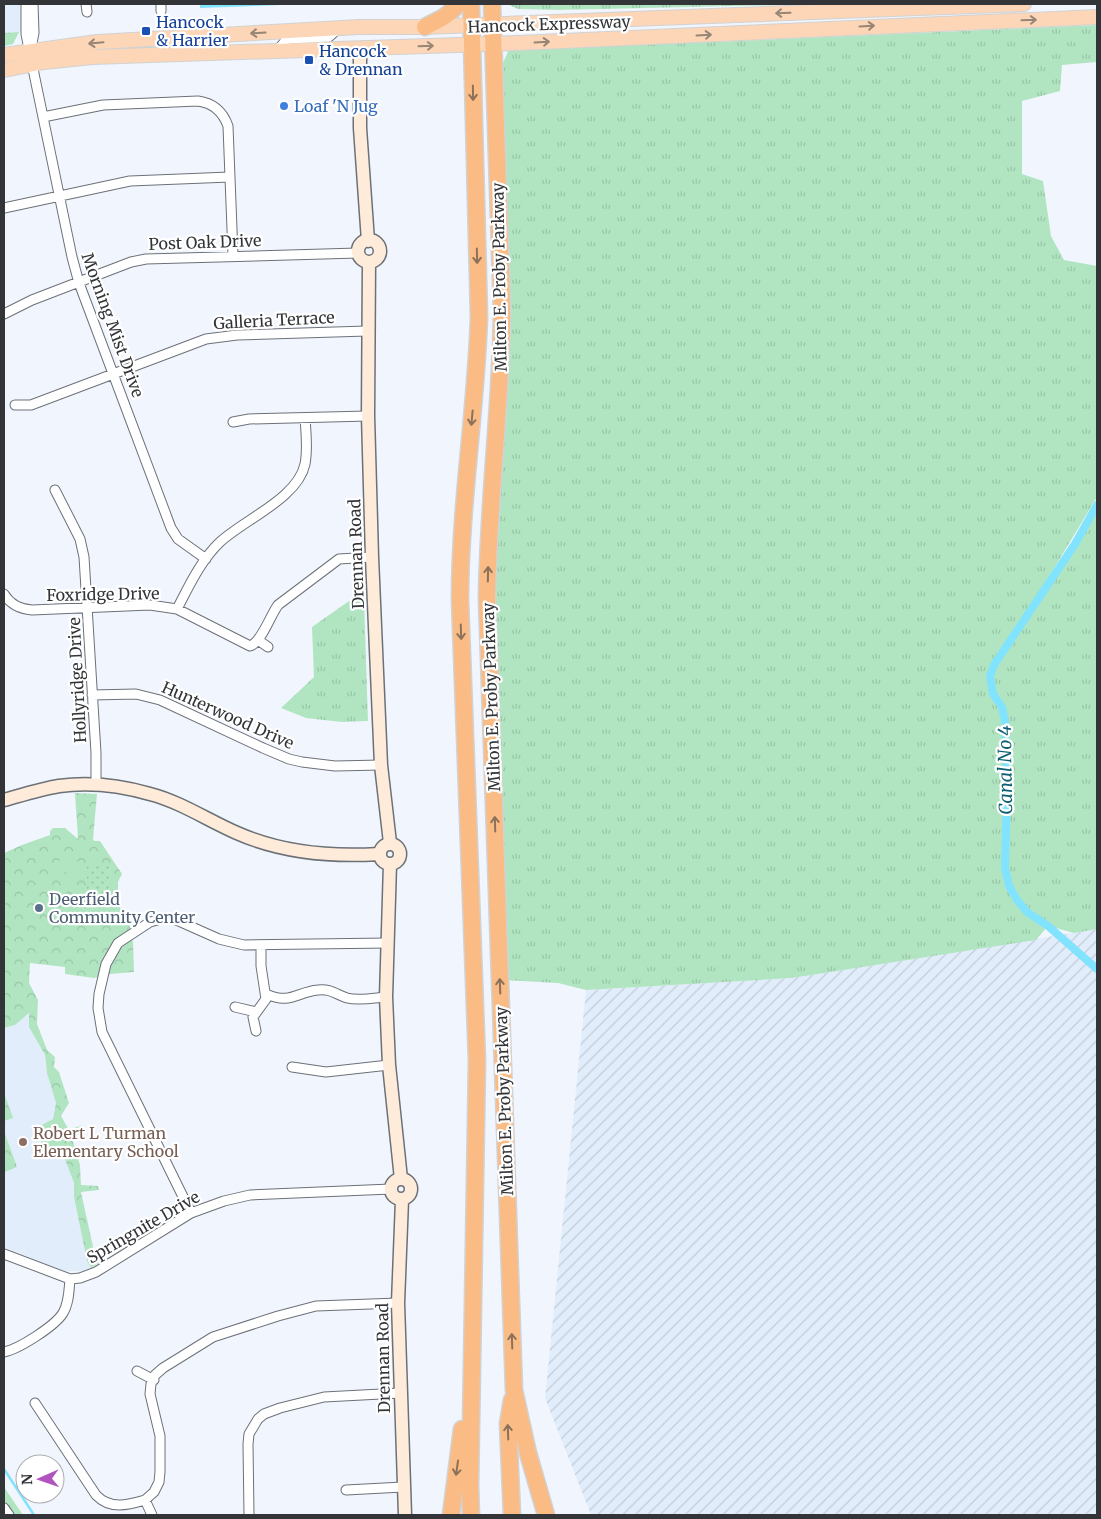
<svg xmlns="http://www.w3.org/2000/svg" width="1101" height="1519" viewBox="0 0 1101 1519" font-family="Merriweather,serif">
<defs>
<pattern id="industrial-furrows" width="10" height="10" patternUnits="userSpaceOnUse" patternTransform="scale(1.25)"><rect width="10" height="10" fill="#e2edfb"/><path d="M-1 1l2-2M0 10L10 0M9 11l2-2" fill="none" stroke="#c2ccd8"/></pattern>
<pattern id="grass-tufts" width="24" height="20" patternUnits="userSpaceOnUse" patternTransform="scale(1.25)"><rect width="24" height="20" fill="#b1e5c1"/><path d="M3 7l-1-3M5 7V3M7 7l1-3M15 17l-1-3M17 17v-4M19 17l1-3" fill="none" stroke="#99c5a6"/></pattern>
<pattern id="park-crowns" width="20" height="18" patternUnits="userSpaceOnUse" patternTransform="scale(1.25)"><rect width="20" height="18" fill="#b1e5c1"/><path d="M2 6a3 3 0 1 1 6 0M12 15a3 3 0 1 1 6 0" fill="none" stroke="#99c5a6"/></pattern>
<pattern id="garden-dots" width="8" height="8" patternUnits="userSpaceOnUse" patternTransform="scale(1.25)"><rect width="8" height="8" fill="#b1e5c1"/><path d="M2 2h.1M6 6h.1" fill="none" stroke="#99c5a6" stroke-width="1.8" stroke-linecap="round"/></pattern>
</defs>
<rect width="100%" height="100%" fill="#f1f6fe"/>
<path fill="#e2edfb" d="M4 4H22L23 32 4 33Z
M29 1013V1027L45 1055 47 1073 56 1103 53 1119 36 1128 45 1150 63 1154 74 1183V1197L87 1261 91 1268 84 1271H63L4 1247V1028L15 1025Z"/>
<path fill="url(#industrial-furrows)" d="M1097 929V1515H591L545 1398 586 990 792 978Z"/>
<path fill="url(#grass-tufts)" d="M507 4H824L558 10 518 9Z
M1097 25V62L1062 65 1060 91 1022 101V174L1043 181 1051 236 1064 260 1097 266V497L991 673 1075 544 1097 505V929L1074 933 1048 926 1036 940 792 978 586 990 558 983 505 980 493 585 507 358 503 63 509 49 714 42Z
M19 32 13 44 4 46V33Z
M364 599 368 721 342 722 306 718 281 708 314 677 312 627 349 601Z
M4 1487 23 1515H4Z"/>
<path fill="url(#park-crowns)" d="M75 793 97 794 93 839 94 841H100L122 874 118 882V903L130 927 133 942 134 972 110 974 94 978 65 974V967L30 963 29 983 38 1000 37 1024 47 1050 55 1057 54 1067 59 1072 69 1103 61 1116 69 1130 82 1125 85 1132 72 1138 80 1165 81 1185 98 1186 99 1190 81 1192 96 1260 99 1263 91 1268 87 1261 74 1197V1183L63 1154 45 1151 36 1128 53 1119 56 1103 47 1073 45 1055 29 1027V1013L15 1025 4 1028V853L22 845 50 835V831L53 828H65L78 839Z
M4 1093 13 1118 4 1121Z
M4 1131 17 1167 5 1172 4 1167Z"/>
<path fill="url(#garden-dots)" d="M87 866H111L110 903H87Z"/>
<path fill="#b1e5c1" d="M73 853 84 873 71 881 59 861Z"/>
<path fill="#82e3ff" d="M200 4H308L200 8Z"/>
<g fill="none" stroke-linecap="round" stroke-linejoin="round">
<path stroke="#82e3ff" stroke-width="2.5" d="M4 1469 34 1515"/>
<path stroke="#82e3ff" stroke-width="8" d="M1097 505 1075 544 994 665 990 676 993 694 1002 707 1005 721 1007 792 1005 868 1009 886 1017 900 1027 912 1048 926 1097 969"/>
<g stroke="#6c7178" stroke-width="11">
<path id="street" d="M26 4V34L32 64 72 257 79 283 171 528 178 539 206 559
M86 4 87 12
M161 4V11
M31 48 34 33 33 4
M277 51 287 39 329 37 339 28
M43 117 103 105 198 101C213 103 223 112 228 126L233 255
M4 208 130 181 230 177
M4 314 32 300 131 262 146 259 358 253
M15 405H31L206 339 237 335 367 331
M233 422 249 419 368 416
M55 490 80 539 84 557 96 753V785
M4 594C10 604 20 609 32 610L150 605 177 609 250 646C261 643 270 616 278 605L339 559 372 557
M177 609C189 586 201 560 220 542 245 519 298 498 305 464 308 449 306 433 305 418
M258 640 268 647
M92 695 136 694 160 700 263 748 289 759 302 762 335 766 381 765
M266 994C291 1005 296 992 318 990 330 988 337 995 347 998 359 1001 374 998 386 997
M235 1007 256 1012
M256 1031 253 1017 266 999 261 966V946
M292 1067 326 1072 389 1065
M191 1213 102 1032 98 1008 99 994 106 964 118 943 150 922 161 919H174L219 939 244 945 388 943
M4 1254 70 1279 80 1278 96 1272 191 1213 224 1201 250 1195 391 1189
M4 1352C19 1349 55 1326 63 1313 69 1303 69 1290 70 1279
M137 1371 154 1380
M35 1403 96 1495C110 1510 128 1505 145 1500
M346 1490 403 1487
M4 1508 9 1515
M152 1515 145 1500 154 1492 159 1482 160 1472V1436L150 1394 151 1384 155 1375 163 1368 213 1337 278 1316 316 1306 398 1303
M249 1515 248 1444 249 1434 258 1419 264 1414 280 1408 324 1397 400 1393"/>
</g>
<g stroke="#6c7178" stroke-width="15">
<path id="secondary" d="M360 49V128L368 241
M358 251a11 11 0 1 1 22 0a11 11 0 1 1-22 0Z
M369 262 368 416 372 557 381 765 390 843
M4 800C22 795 41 789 59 786 89 782 122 786 150 794 181 802 209 821 237 833 282 853 331 857 379 854
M380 854a10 10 0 1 1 20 0a10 10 0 1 1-20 0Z
M390 864 386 997 389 1065 401 1179
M391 1189a10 10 0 1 1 20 0a10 10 0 1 1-20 0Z
M402 1200 398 1303 405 1515"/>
</g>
<g stroke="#d2d2d3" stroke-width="16">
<path id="primary" d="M4 55 97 42 359 27H425L1024 4
M4 70 44 62 92 57 518 43 1097 17"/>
</g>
<g stroke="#d2d2d3" stroke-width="19">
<path id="highway" d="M471 4 479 317C476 411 460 505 460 600L477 1061 470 1486 471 1515
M492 4 502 311C501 408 488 503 487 599L514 1390 528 1453 546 1515
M425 27C438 20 449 16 458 4
M512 1400 508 1424 512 1515
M451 1515 462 1429"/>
</g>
<use href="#street" stroke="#fff" stroke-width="9"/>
<use href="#secondary" stroke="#feebda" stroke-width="12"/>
<use href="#primary" stroke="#fcd6b6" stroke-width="14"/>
<use href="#highway" stroke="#fabb85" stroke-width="16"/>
</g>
<defs><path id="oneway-shaft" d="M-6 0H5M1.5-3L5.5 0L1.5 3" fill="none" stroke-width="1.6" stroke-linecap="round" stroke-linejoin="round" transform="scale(1.25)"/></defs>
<g stroke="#978576">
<use href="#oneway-shaft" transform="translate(783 13) rotate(178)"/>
<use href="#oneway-shaft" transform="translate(1029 20) rotate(-2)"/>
<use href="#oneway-shaft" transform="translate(867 26) rotate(-3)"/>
<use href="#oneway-shaft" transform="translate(258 33) rotate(177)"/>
<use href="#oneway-shaft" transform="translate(704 35) rotate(-3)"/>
<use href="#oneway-shaft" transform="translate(542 42) rotate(-3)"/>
<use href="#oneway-shaft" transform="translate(96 43) rotate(175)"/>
<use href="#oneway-shaft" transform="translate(426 46) rotate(-2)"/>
</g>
<g stroke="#8c715a">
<use href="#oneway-shaft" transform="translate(473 93) rotate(89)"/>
<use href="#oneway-shaft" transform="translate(477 256) rotate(89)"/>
<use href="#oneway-shaft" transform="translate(472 418) rotate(95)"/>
<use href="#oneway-shaft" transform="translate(488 574) rotate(-89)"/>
<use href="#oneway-shaft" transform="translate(461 632) rotate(88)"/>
<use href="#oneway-shaft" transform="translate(495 824) rotate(-92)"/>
<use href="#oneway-shaft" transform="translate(500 986) rotate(-92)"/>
<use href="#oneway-shaft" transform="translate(512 1341) rotate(-92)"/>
<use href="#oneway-shaft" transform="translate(508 1432) rotate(-92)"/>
<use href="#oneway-shaft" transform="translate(457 1468) rotate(98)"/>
</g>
<g fill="#1a4fb4" stroke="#fff" stroke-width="2">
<rect x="141" y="26" width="10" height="10" rx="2.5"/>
<rect x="304" y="55" width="10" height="10" rx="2.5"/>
</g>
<circle fill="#3f7fe0" stroke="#fff" stroke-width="2" cx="284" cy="106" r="5"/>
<circle fill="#5c6f8a" stroke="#fff" stroke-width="2" cx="39" cy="908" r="5"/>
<circle fill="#8d6e63" stroke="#fff" stroke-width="2" cx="23" cy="1142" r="5"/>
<g text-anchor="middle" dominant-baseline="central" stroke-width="4.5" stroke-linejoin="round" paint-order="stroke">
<g font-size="16" fill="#164399" stroke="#fff" text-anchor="start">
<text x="156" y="22">Hancock<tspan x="156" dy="18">&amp; Harrier</tspan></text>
<text x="319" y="51">Hancock<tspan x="319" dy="18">&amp; Drennan</tspan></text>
</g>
<g font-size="16" fill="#323437" stroke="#fff">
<text transform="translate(549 24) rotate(-2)">Hancock Expressway</text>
<text transform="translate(205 242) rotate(-2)">Post Oak Drive</text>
<text transform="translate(499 277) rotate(-91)">Milton E. Proby Parkway</text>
<text transform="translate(274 320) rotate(-3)">Galleria Terrace</text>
<text transform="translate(113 325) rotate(70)">Morning Mist Drive</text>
<text transform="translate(356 554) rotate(-92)">Drennan Road</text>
<text transform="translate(103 594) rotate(-1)">Foxridge Drive</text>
<text transform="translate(77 680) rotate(-93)">Hollyridge Drive</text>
<text transform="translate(491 697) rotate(-92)">Milton E. Proby Parkway</text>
<text transform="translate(228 715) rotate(24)">Hunterwood Drive</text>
<text transform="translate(504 1101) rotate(-92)">Milton E. Proby Parkway</text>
<text transform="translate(143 1227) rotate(-30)">Springnite Drive</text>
<text transform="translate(383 1358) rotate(-91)">Drennan Road</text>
</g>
<g font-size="16" fill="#366cbe" stroke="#fff" text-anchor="start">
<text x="294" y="106">Loaf 'N Jug</text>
</g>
<g font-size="16" fill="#4e5e75" stroke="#fff" text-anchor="start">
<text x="49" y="899">Deerfield<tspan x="49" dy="18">Community Center</tspan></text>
</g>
<g font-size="16" fill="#785e54" stroke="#fff" text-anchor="start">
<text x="33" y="1133">Robert L Turman<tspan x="33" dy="18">Elementary School</tspan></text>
</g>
<g font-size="18" font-style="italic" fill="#0c5f72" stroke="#fff">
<text transform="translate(1005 770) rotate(-91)">Canal No 4</text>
</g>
</g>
<rect width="1101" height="1519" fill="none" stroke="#323437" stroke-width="10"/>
<g transform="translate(40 1479) rotate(268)"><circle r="24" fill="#ffffff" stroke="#adaeaf"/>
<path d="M0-4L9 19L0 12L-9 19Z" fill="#b054bf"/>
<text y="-8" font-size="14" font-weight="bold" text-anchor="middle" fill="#323437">N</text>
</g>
</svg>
